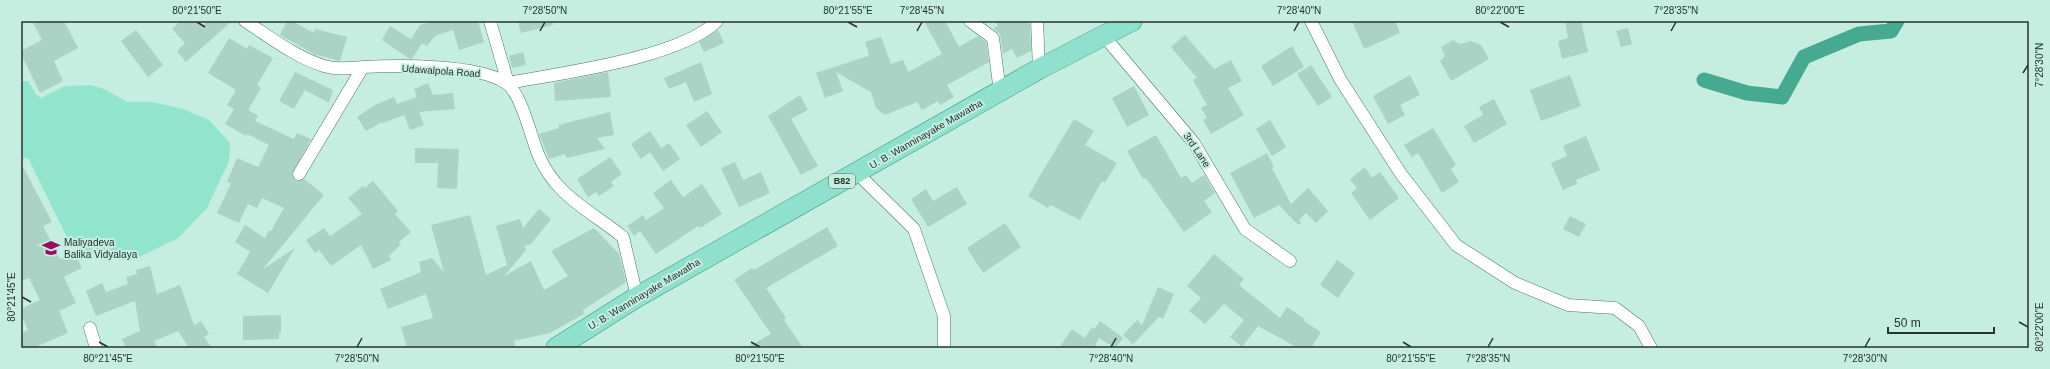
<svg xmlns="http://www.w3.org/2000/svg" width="2050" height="369" viewBox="0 0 2050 369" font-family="Arial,sans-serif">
<rect width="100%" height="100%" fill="#c5ede0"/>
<path fill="#91e5cc" d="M24 81H28L36 94 41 98 65 86 91 85 104 89 127 102H152L183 109 209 120 230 143 229 161 207 208 178 238 133 260 95 255 69 241 28 158 21 159V84Z"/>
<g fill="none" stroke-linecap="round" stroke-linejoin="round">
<path stroke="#46aa90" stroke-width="15" d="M1704 80 1747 93 1782 97 1804 57 1859 34 1891 31 1897 21"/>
</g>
<path fill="#aad2c5" d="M32 21H64L78 48 54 61 63 81 40 93 21 54V51L42 40Z
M181 21H198L202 26 208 21H232L186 62 177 51 185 43 172 29Z
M287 21H292L314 33 315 29 347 37 340 61 314 54 280 35Z
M434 21H478L484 42 459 50 453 30 435 36 427 46 422 43 412 59H410L382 40 390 26 411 39 420 25Z
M518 21H553V25L521 33Z
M924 21H945L959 47 978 36 986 42 989 62 947 85 954 97 940 105 938 101 922 110 917 102 885 115 876 108 871 92 836 72 843 91 825 98 816 73 868 56 869 54 865 42 881 37 891 64 903 60 908 72 942 54Z
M995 21H1027L1030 25 1031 51 1017 58 1012 49 1003 54 1000 34 993 28 998 26Z
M1352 21H1395L1400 33 1364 49Z
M1565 21H1581L1588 52 1562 59 1558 41 1568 38Z
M1628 28 1632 44 1621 47 1616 31Z
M136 30 163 65 148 77 121 41Z
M718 30 724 43 704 52 699 42Z
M1185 35 1214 69 1231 60 1242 81 1228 88 1244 115 1211 134 1203 120 1207 118 1201 108 1207 105 1193 80 1197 78 1171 47Z
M229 38 247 49 249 45 273 58 257 85 261 88 248 110 258 116 255 121 294 139 297 133 311 139 292 174 295 180 299 181 304 179 324 195 263 269 295 248 268 293 237 274 250 252 235 242 245 225 265 238 269 230 271 231 284 208 262 198 257 208 248 204 239 223 217 213 231 183 227 182 237 158 258 167 269 145 247 134 246 136 225 124 234 109 227 105 236 90 208 73Z
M1453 40 1460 44 1471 41 1481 45 1489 59 1451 81 1440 61 1445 56 1441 47Z
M1292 46 1304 67 1273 86 1261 66Z
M523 52 526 65 512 68 509 56Z
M701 62 712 94 694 102 686 82 669 89 664 78Z
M1311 65 1332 97 1318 106 1297 74Z
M295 72 333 90 329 103 305 90 294 109 279 101Z
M608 72 611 97 555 101 554 83Z
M1410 75 1420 95 1400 105 1405 115 1388 124 1373 96Z
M1570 75 1581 106 1541 121 1530 90Z
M428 83 433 95 453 93 455 109 419 112 424 125 410 130 404 115 383 123 382 122 366 131 357 117 375 105 394 97 397 104 417 97 414 89Z
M1134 86 1149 115 1127 127 1112 98Z
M800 95 808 110 791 119 818 166 801 175 768 116Z
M1494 99 1507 124 1474 143 1464 126 1483 115 1479 107Z
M707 111 722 132 701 147 686 125Z
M610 112 614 135 597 138 605 149 567 158 565 154 549 159 539 134 559 128 558 125Z
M1074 119 1094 131 1085 145 1117 163 1105 183 1102 181 1080 220 1050 205 1048 208 1028 196Z
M1270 120 1286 147 1272 156 1256 129Z
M1433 128 1456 165 1451 169 1459 182 1442 193 1418 153 1412 157 1404 145Z
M650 131 661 148 669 143 680 159 663 171 650 152 641 159 631 144Z
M1156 135 1181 178 1186 175 1192 183 1204 175 1215 193 1204 201 1212 212 1184 232 1146 178 1143 179 1127 151Z
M1586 136 1600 170 1576 180 1577 184 1563 190 1551 163 1567 156 1563 146Z
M415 148 459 149 457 189 437 188 438 163H415Z
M1267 153 1274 167 1272 168 1291 204 1308 188 1328 211 1316 223 1306 213 1299 220 1301 223 1298 225 1279 205 1254 218 1230 173Z
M610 157 622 174 611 182 614 186 599 196 596 192 588 197 577 179Z
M735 162 743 180 761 172 770 193 739 207 721 168Z
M21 163 52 222 43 226 60 259 74 252 82 268 64 277 76 303 59 311 68 333 33 348H21V333L28 330 21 314V309L40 300 29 278 21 281Z
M1365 167 1372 178 1380 172 1399 198 1370 220 1351 193 1357 188 1350 179Z
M671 180 683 197 702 184 722 214 700 228 698 226 656 254 640 231 634 236 627 226 643 215 646 220 664 208 653 193Z
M373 181 398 211 395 214 411 232 399 242 401 244 389 256 391 260 373 269 361 245 331 266 319 250 315 253 306 240 324 228 330 236 362 214 348 198 363 186 365 188Z
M957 187 967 204 928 227 911 199 926 189 933 201Z
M539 209 551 219 531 244 524 246 526 250 504 276 531 261 544 290 568 276 551 251 594 228 619 254 626 282 583 310 584 314 550 333 514 341 516 348H407L401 327 433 318 426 294 388 309 380 289 421 272 419 262 432 258 444 272 431 225 470 215 486 275 507 265 496 226 520 219 523 228Z
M1570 216 1586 224 1579 237 1563 229Z
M1005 223 1021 247 983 273 967 248Z
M827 227 838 246 766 288 786 318 784 320 803 348H746L771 334 734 280 752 268 754 270Z
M1214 254 1244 279 1239 285 1280 318 1287 307 1305 319 1304 321 1321 332 1311 348H1298L1258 326 1242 347 1230 337 1244 320 1224 304 1205 324 1189 311 1201 298 1187 286Z
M1337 260 1355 273 1338 298 1320 285Z
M150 266 157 294 180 285 194 325 201 321 209 334 204 337 212 348H189L178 331 154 341 157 348H126L122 339 140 331 135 301 96 316 86 291 102 283 106 292 128 284 126 277 137 274 136 270Z
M1158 287 1174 294 1163 319 1159 317 1133 344 1123 335 1137 320 1142 325Z
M281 315V333H279V339L243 340V316Z
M1100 321 1123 338 1115 348 1099 338 1095 345 1100 348H1059L1072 329 1085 338 1092 327 1094 329Z"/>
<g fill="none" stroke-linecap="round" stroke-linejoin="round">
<g stroke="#4f7569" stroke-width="13">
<path id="minor" d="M245 21C270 37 295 57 324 66 337 70 350 68 363 67 397 65 478 64 506 83 521 92 531 137 538 154 555 196 591 211 623 237L637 297
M490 21 508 83C561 73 680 58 717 21
M970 21 993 38 1000 92
M1037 21 1039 69
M1311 21 1340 79 1401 174 1456 245 1515 283 1568 305 1615 308 1639 326 1651 348
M1104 36 1194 143 1245 229 1290 261
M857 173 914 229 944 316V348
M299 174 363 67
M90 328 96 348"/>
</g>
<g stroke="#399780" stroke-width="21">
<path id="primary" d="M556 348 637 297 1039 69 1132 21"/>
</g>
<use href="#minor" stroke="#fff" stroke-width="12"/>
<use href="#primary" stroke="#8fe1cd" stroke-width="20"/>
</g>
<path fill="none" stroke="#24342f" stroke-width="1.5" d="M197 22 205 27M848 22 857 27M1500 22 1509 27M540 31 545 22M917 31 922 22M1294 31 1299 22M1671 31 1676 22M2023 73 2028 65M22 297 31 302M2019 322 2028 327M99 342 108 347M751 342 760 347M1403 342 1411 347M357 347 362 338M1111 347 1116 338M1488 347 1493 338M1865 347 1870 338"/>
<defs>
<g id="school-bare" transform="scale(1.38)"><path d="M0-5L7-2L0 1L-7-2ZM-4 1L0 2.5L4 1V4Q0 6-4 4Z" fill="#9a0c5e" stroke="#c5ede0" stroke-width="2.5" paint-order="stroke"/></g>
</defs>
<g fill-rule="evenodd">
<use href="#school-bare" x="51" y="248"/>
</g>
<g text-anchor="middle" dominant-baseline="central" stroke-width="4" stroke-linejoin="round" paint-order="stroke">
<rect fill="#c5ede0" stroke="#546c64" stroke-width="1" x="829" y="174" width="26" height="14" rx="3"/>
<g font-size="9" font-weight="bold" fill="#24342f">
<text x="842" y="181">B82</text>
</g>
<g font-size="10" fill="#24342f" stroke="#c5ede0">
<text transform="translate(441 71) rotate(4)">Udawalpola Road</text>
<text transform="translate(926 134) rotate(-30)">U. B. Wanninayake Mawatha</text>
<text transform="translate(1197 150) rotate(56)">3rd Lane</text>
<text transform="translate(644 294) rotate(-31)">U. B. Wanninayake Mawatha</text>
</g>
<g font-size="10" fill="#24342f" stroke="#c5ede0" text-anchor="start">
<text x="64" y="242">Maliyadeva<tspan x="64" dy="12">Balika Vidyalaya</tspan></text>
</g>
</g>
<rect width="2050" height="369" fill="none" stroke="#c5ede0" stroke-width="44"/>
<path d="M1888 327v6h106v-6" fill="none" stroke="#24342f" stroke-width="2"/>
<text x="1894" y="327" font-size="12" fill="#24342f" stroke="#c5ede0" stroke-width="3" paint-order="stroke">50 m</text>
<rect x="22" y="22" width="2006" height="325" fill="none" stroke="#24342f" stroke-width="1.5"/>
<g font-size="10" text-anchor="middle" fill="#24342f">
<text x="197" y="14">80°21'50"E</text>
<text x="545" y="14">7°28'50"N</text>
<text x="848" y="14">80°21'55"E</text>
<text x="922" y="14">7°28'45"N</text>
<text x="1299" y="14">7°28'40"N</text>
<text x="1500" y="14">80°22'00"E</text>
<text x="1676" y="14">7°28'35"N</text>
<text transform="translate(2039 65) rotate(-90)" y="4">7°28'30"N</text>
<text transform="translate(11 297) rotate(-90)" y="4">80°21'45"E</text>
<text transform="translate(2039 327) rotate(-90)" y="4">80°22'00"E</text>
<text x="108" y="362">80°21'45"E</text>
<text x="357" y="362">7°28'50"N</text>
<text x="760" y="362">80°21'50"E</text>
<text x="1111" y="362">7°28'40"N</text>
<text x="1411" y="362">80°21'55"E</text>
<text x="1488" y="362">7°28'35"N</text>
<text x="1865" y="362">7°28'30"N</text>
</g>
</svg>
